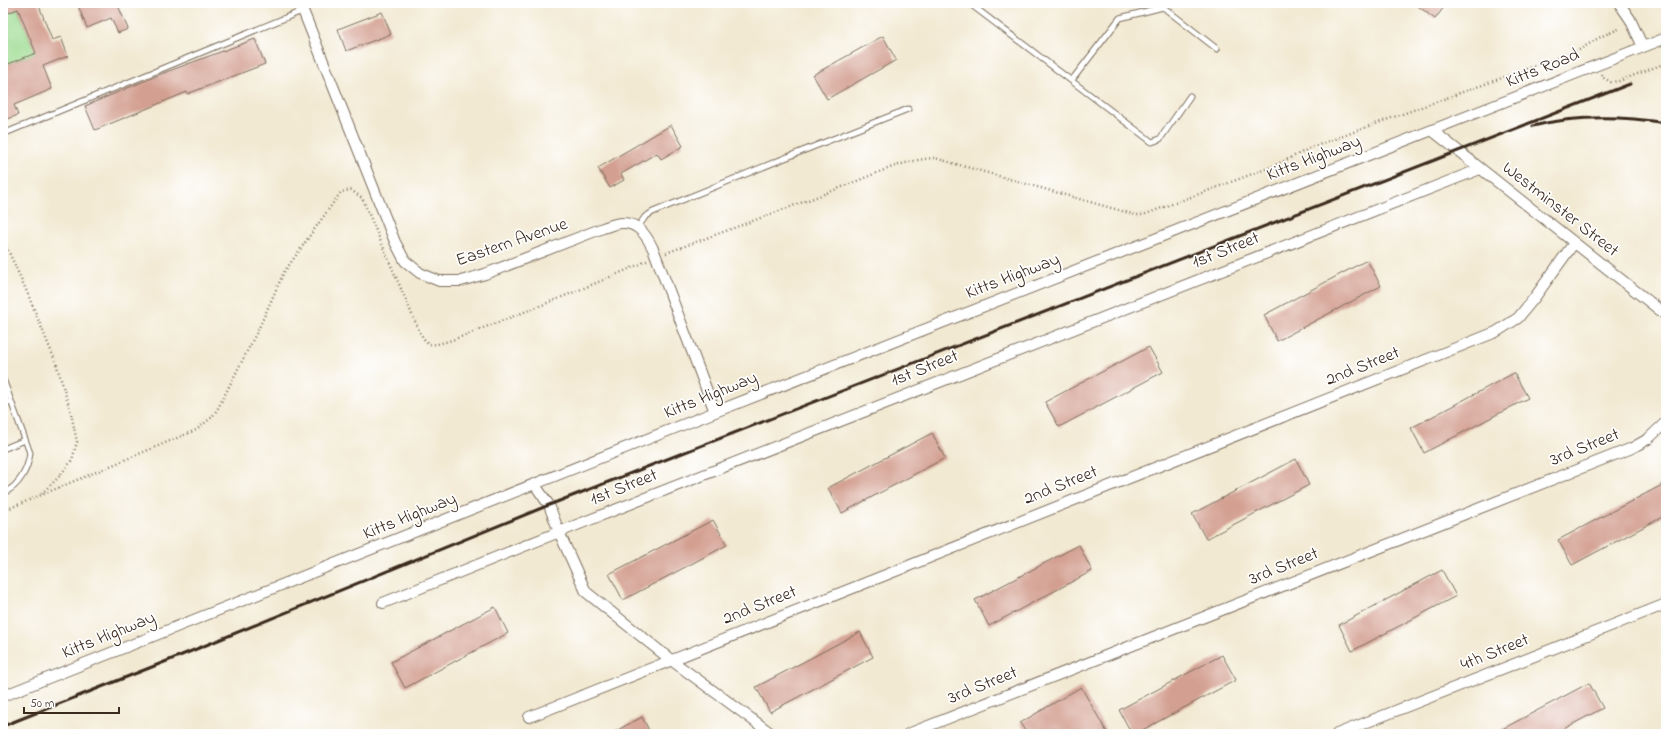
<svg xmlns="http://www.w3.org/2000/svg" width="1669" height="737" viewBox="0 0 1669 737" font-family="'Indie Flower',sans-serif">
<rect width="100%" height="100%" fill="#fff"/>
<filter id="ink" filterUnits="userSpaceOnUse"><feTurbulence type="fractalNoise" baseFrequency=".025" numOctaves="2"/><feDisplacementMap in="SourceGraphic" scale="8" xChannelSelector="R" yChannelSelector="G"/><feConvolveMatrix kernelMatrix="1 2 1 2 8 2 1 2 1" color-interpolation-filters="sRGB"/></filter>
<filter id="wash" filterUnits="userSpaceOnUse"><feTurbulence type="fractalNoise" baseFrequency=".012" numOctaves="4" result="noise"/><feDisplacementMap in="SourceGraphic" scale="16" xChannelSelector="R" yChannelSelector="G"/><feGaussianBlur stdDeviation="0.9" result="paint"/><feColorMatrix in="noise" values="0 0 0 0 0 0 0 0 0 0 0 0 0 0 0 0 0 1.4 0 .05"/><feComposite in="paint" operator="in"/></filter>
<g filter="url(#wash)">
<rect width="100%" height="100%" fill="#f2e9d2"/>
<path fill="#9cdb90" stroke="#6c8257" d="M18 9 36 53 3 66V15Z"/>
<g id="blocks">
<path fill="#d39f90" d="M3 3H38L52 40 61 37 68 56 43 66 52 89 14 105 18 115 3 121V66L36 53 18 9 3 15Z
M77 3H117L128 29 118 33 111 18 87 28Z
M1414 3H1447L1435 19Z
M382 12 391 34 346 51 338 29Z
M883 36 896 60 827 99 813 75Z
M255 39 265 64 187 94V92L95 130 85 106 161 74Z
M671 125 683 146 661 159 657 153 621 174 624 180 610 188 598 168Z
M1367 260 1381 286 1277 341 1264 315Z
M1149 347 1163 372 1059 427 1045 402Z
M1514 373 1528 398 1424 453 1411 428Z
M932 433 945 458 842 513 828 488Z
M1296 459 1309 485 1206 539 1192 514Z
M1662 485 1666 493V515L1572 565 1558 540Z
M713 520 727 545 623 600 609 574Z
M1079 545 1092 571 989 626 975 600Z
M1442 570 1456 596 1352 651 1339 625Z
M495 607 508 633 405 688 391 662Z
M860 632 873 657 770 712 756 687Z
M1222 655 1236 680 1135 734H1132L1119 710Z
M1589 683 1603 708 1554 734H1493Z
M1081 687 1108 734H1027L1020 723Z
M642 717 651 734H610Z"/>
</g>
</g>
<g filter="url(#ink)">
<use href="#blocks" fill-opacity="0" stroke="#7b6d5d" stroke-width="1"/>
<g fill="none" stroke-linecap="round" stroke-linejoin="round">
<g stroke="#7b6d5d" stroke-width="7">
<path id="lane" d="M969 3 1152 142 1160 139 1190 96
M1072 80 1120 18 1163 7 1217 49
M3 134 302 11
M638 227 645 217 653 212 780 160 908 109
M3 379 30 453C28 469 19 487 3 493
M3 405 11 401
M3 449 25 440"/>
</g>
<g stroke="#7b6d5d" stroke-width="12">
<path id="street" d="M300 3 395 242 405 261 420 273 439 281H461L485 274 603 228C609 226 616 223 622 223 639 222 648 238 654 251L715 412
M1619 3 1630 19 1643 47
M1433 131 1666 315
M535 485 549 505 559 532 586 592 671 660 772 734
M383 603 559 532 1480 169
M3 696 715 412 1666 38
M529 717 1496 332 1518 318 1535 297 1574 243
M908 734 1632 448 1648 439 1666 422
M1337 734 1666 604"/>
</g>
<path stroke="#7b6d5d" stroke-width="2.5" stroke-dasharray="1 3" stroke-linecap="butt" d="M1602 74 1604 78 1611 82 1619 81 1666 63
M3 239 27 292 56 363 71 413 77 442 72 460 58 478 40 495
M666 253C723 232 780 211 837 189 869 177 900 160 935 158L1136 215H1143L1271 167 1313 147 1394 117 1579 50 1602 36 1621 28
M3 511 196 430 211 418 217 410 258 330 284 272 341 192 351 190 362 198 420 333C423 337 425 342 430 344 438 347 473 332 483 328 538 307 593 285 647 261"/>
<use href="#lane" stroke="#fff" stroke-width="5"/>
<use href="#street" stroke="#fff" stroke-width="10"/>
<path stroke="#3b2a1e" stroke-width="3" d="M1533 126C1577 115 1622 116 1666 123
M3 726 172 659 549 505 1630 84"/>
</g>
</g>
<g text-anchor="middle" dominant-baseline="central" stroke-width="3.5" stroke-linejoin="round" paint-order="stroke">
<g font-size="18" fill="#3b2a1e" stroke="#fff">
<text transform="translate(1543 69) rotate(-22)">Kitts Road</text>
<text transform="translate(1314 159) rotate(-21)">Kitts Highway</text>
<text transform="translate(1560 210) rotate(38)">Westminster Street</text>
<text transform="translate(512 243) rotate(-19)">Eastern Avenue</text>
<text transform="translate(1226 251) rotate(-22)">1st Street</text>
<text transform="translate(1013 277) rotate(-21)">Kitts Highway</text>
<text transform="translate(1363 367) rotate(-22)">2nd Street</text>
<text transform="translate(925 369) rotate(-22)">1st Street</text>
<text transform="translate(711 396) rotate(-22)">Kitts Highway</text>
<text transform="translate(1585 448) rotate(-22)">3rd Street</text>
<text transform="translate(1061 486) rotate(-22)">2nd Street</text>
<text transform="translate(624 488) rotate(-22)">1st Street</text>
<text transform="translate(410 517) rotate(-22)">Kitts Highway</text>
<text transform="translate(1284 567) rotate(-22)">3rd Street</text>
<text transform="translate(760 606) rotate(-22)">2nd Street</text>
<text transform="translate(109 636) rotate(-22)">Kitts Highway</text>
<text transform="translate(1495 653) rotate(-22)">4th Street</text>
<text transform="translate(983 686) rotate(-22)">3rd Street</text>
</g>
</g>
<rect width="1669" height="737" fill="none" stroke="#fff" stroke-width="16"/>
<path d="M24 707v6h95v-6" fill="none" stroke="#3b2a1e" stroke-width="2"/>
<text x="30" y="707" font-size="12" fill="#3b2a1e" stroke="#ffffff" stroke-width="3" paint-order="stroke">50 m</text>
</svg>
